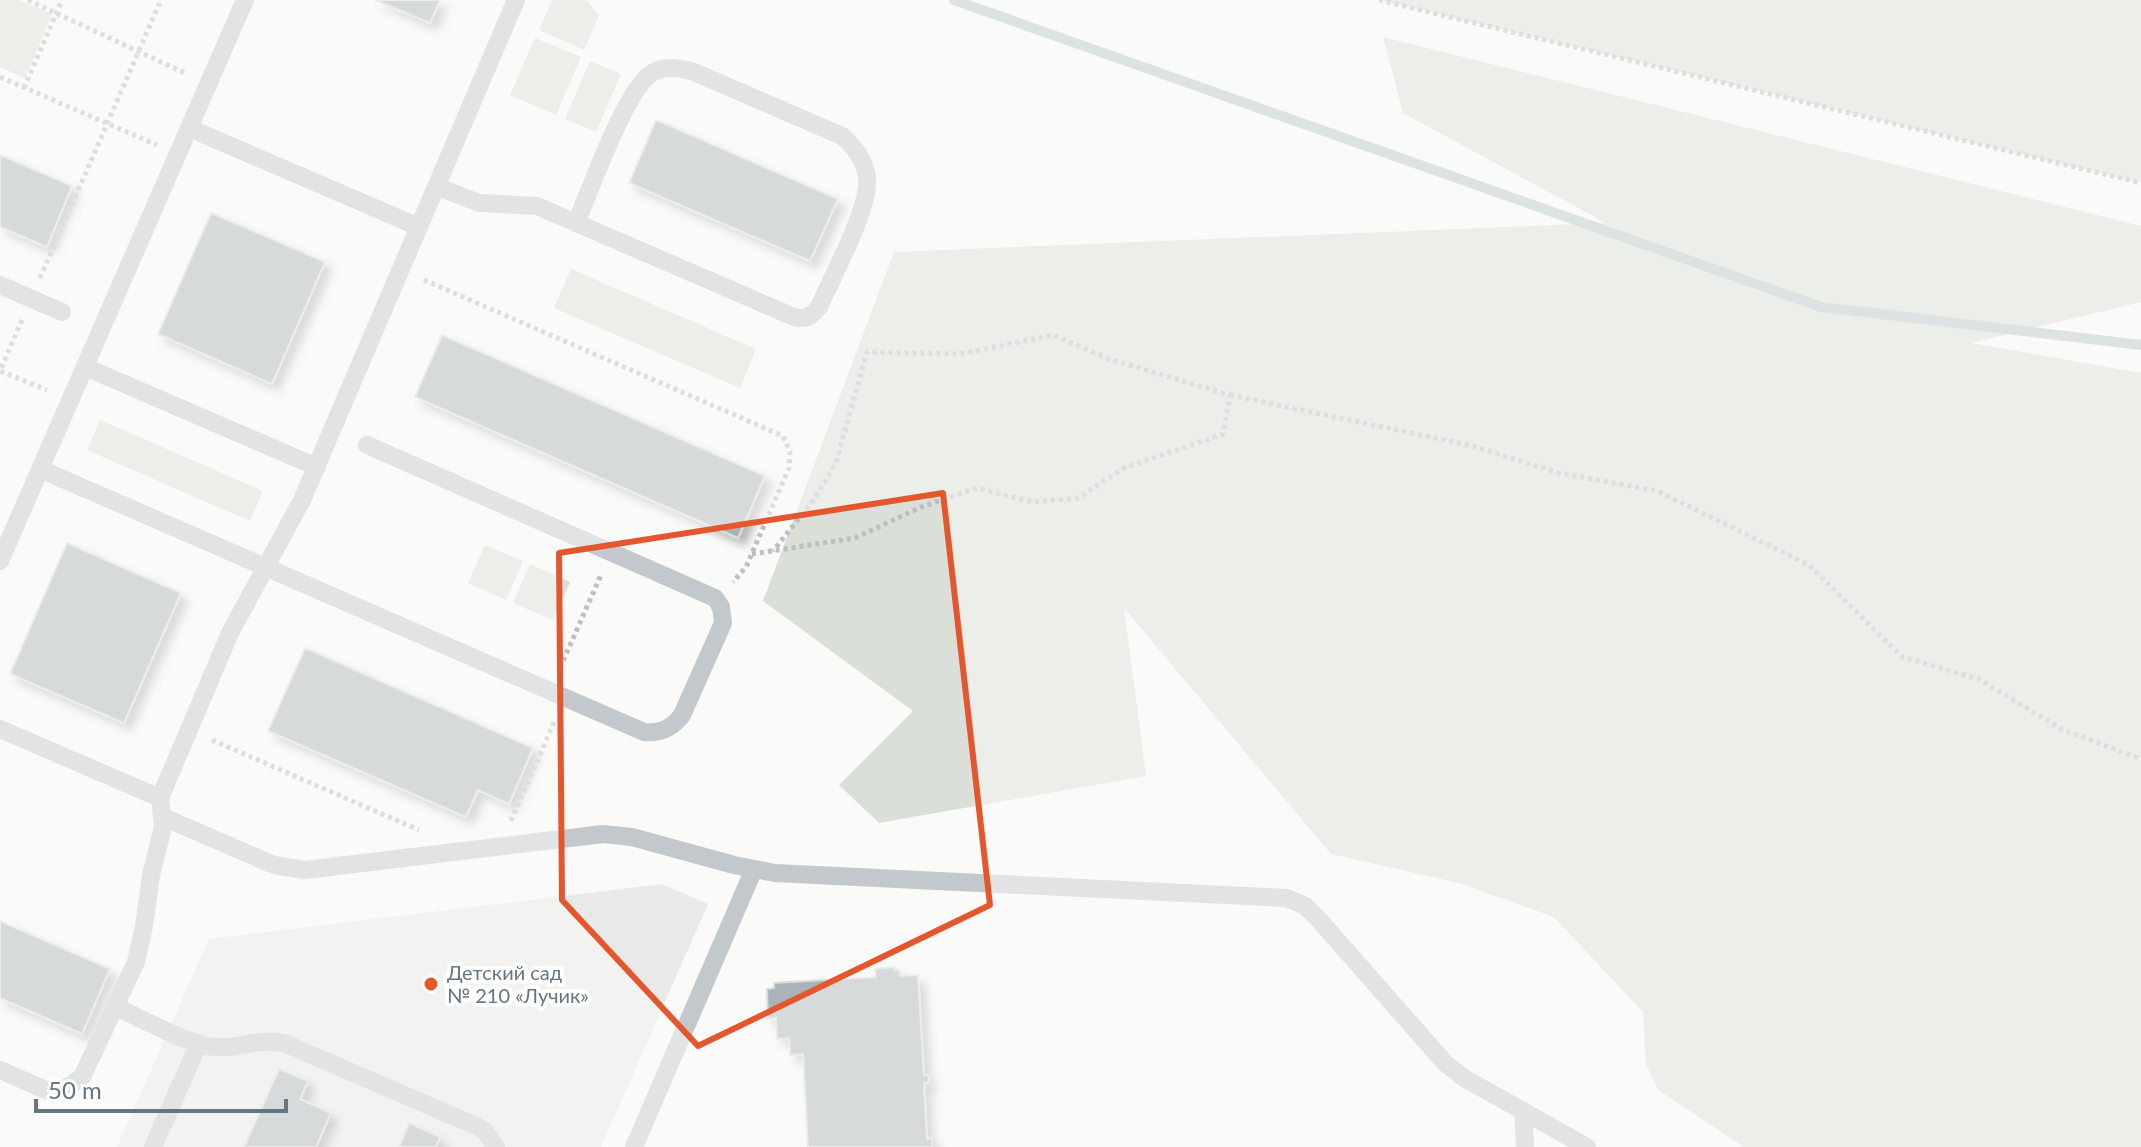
<svg xmlns="http://www.w3.org/2000/svg" width="2141" height="1147" viewBox="0 0 2141 1147" font-family="Lato,sans-serif">
<defs>
<filter id="shadow"><feDropShadow dx="7" dy="7" stdDeviation="4" flood-color="#0004"/></filter>
</defs>
<rect width="100%" height="100%" fill="#fafaf8"/>
<path fill="#e8e9e9" d="M662 884 708 904 601 1147H117L209 939Z"/>
<path fill="#dadfd7" d="M0 0H19L52 14 25 78 0 67Z
M552 0H586L599 15 584 50 539 30Z
M1379 0H2141V183Z
M1383 37 2141 226V302L1971 343 2141 373V1147H1744L1658 1090 1646 1064 1643 1012 1554 917 1459 883 1331 854 1124 608 1146 776 879 823 839 785 913 711 763 601 894 252 1606 223 1403 113Z
M535 38 581 57 556 115 510 95Z
M590 61 621 74 596 132 565 119Z
M571 269 756 349 740 388 554 308Z
M100 420 263 491 250 521 87 450Z
M485 545 523 561 506 600 468 583Z
M530 564 570 582 553 620 513 603Z"/>
<g fill="none" stroke-linecap="round" stroke-linejoin="round">
<path stroke="#bbc7cb" stroke-width="10" d="M954 0 1821 307 2141 345"/>
</g>
<path fill="#aab3b9" stroke="#dcdcda" stroke-width="2" filter="url(#shadow)" d="M375 0H440L430 23Z
M656 120 838 199 810 261 629 183Z
M0 155 72 186 47 247 0 227Z
M211 213 325 262 272 384 158 334Z
M442 335 765 476 738 538 415 397Z
M67 543 181 593 124 723 10 674Z
M305 648 533 748 509 804 478 790 466 817 268 731Z
M0 921 110 969 82 1034 0 998Z
M895 967V970H900V976L918 975 924 1075H928L929 1083H924L927 1139 932 1138V1147H808L803 1054 790 1055 789 1038 777 1039 776 1018 768 1019 767 989 774 988V983L876 977 875 969Z
M279 1069 308 1081 300 1099 331 1113 316 1147H244Z
M409 1123 440 1137 436 1147H399Z"/>
<g fill="none" stroke-linecap="round" stroke-linejoin="round">
<path stroke="#bbbfc2" stroke-width="5" stroke-dasharray="4 4" stroke-linecap="butt" d="M28 0 187 74
M1379 0 2141 183
M0 77 157 145
M24 88 62 0
M40 278 161 0
M424 280 783 436 790 452 789 468 746 567 733 582
M22 320 0 371 47 390
M1230 395 1473 446 1559 473 1657 491 1809 565 1902 657 1979 679 2061 729 2141 759
M752 554 855 538 921 507 977 488 1032 502 1078 498 1124 468 1223 434 1230 395 1109 359 1053 335 960 354 867 352 836 463 812 502 773 551
M560 668 601 575
M212 740 419 830
M511 821 555 720"/>
<path stroke="#c3c8cc" stroke-width="18" d="M189 128 419 227
M436 186 479 203 537 206 794 317C806 320 812 316 819 307 832 277 870 208 867 178 865 161 855 147 842 136L694 72C680 68 666 65 652 73 626 88 590 191 576 223
M0 285 62 312
M85 367 317 467
M40 469 644 732C661 734 672 728 682 715L723 623 721 607 715 598 367 445
M0 561 245 0
M0 729 160 798
M163 817 274 865 305 870 603 834 632 837 734 865 775 873 1287 898 1305 906 1321 922 1445 1063 1464 1078 1587 1147
M116 1007C141 1018 190 1046 215 1047 241 1049 254 1038 284 1043L476 1126 485 1131 496 1147
M0 1070 48 1091 70 1086 82 1077 136 962 144 926 151 875 163 827 160 798 230 633 302 500 516 0
M1523 1111 1525 1147
M153 1147 199 1043
M634 1147 754 869"/>
</g>
<path d="M0 0H2141V1147H0ZM943 493 990 905 698 1046 562 900 559 553Z" fill="#fafaf8" fill-opacity=".55" fill-rule="evenodd"/>
<path fill="none" stroke="#e4572e" stroke-width="6" stroke-linejoin="round" d="M943 493 990 905 698 1046 562 900 559 553Z"/>
<circle fill="#e4572e" stroke="#fff" stroke-width="3" cx="431" cy="984" r="8"/>
<g text-anchor="middle" dominant-baseline="central" stroke-width="8" stroke-linejoin="round" paint-order="stroke">
<g font-size="20" fill="#657683" stroke="#fff" text-anchor="start">
<text x="447" y="972">Детский сад<tspan x="447" dy="23">№ 210 «Лучик»</tspan></text>
</g>
</g>
<path d="M36 1099v12h250v-12" fill="none" stroke="#657683" stroke-width="4"/>
<text x="48" y="1099" font-size="24" fill="#657683" stroke="#ffffff" stroke-width="6" paint-order="stroke">50 m</text>
</svg>
